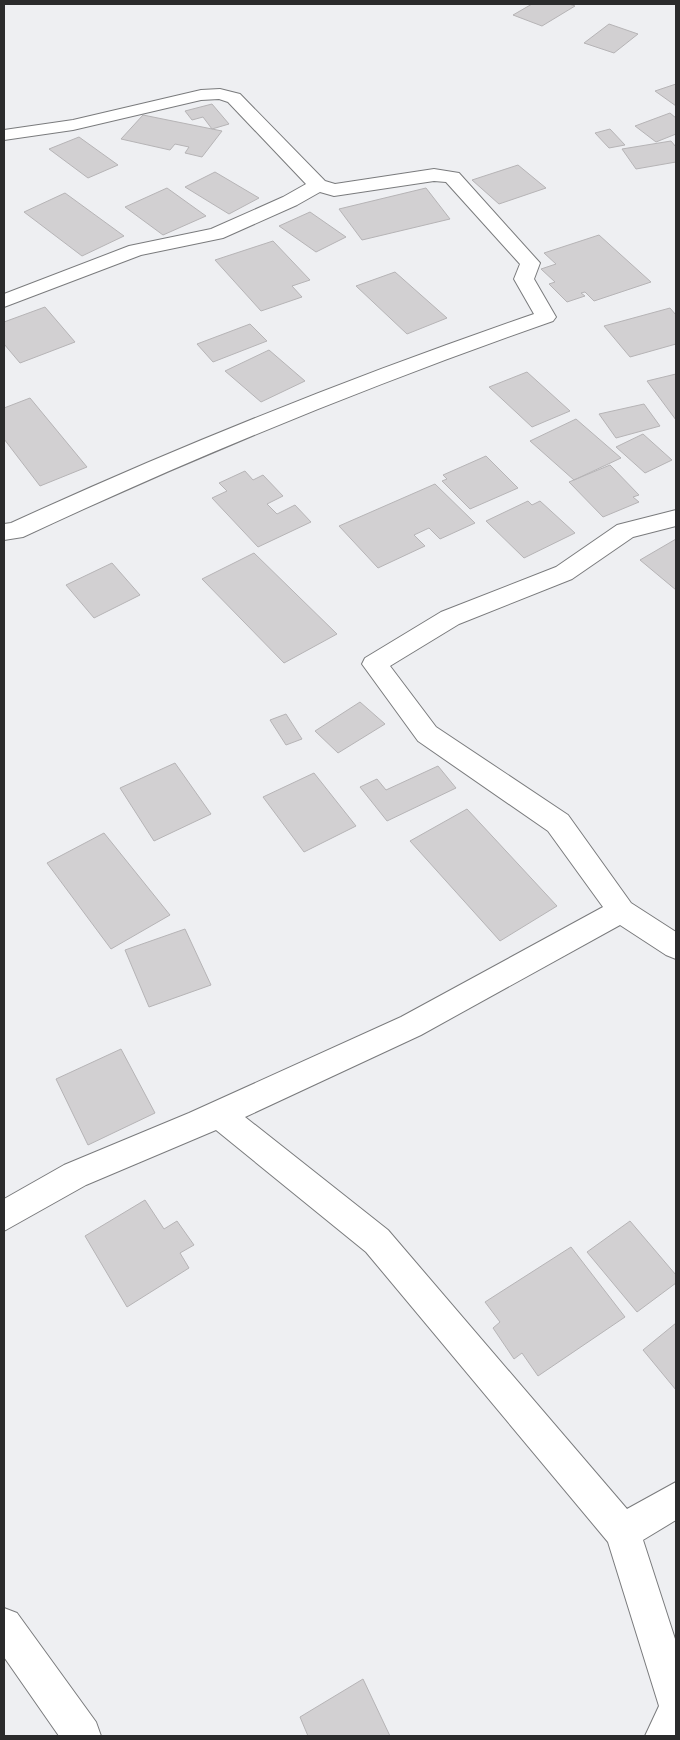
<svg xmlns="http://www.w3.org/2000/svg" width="680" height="1740" viewBox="0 0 680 1740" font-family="'Playfair Display',serif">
<rect width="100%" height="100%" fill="#eeeff2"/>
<path fill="#d2d0d2" stroke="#b6b4b6" d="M532 4H569L575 6 542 26 513 15Z
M609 24 638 34 614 53 584 43Z
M676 84V106L655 91Z
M212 104 229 124 212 129 203 117 192 120 185 111Z
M670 113 676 118V134L656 142 635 126Z
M143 115 222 131 202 157 185 153 189 147 175 144 170 150 121 139Z
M610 129 625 145 609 148 595 133Z
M79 137 118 165 88 178 49 149Z
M671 141 676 147V162L636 169 622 149Z
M518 165 546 188 499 204 472 180Z
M215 172 259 198 229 214 185 187Z
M167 188 206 216 163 235 125 207Z
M426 188 450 219 362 240 339 209Z
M65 193 124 236 82 256 24 212Z
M310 212 346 237 316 252 279 226Z
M599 235 651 282 594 301 585 292 581 293 585 296 567 302 549 284 555 282 541 269 556 264 544 253Z
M273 241 310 280 292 286 302 297 261 311 215 260Z
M395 272 447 318 407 334 356 286Z
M45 307 75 342 20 363 4 344V322Z
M670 308 676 315V344L630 357 604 326Z
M250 324 267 341 213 362 197 344Z
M269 350 305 381 261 402 225 371Z
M527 372 570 411 532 427 489 387Z
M676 374V420L647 381Z
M30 398 87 467 40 486 4 439V408Z
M644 404 660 426 616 438 599 414Z
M576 419 621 458 574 480 530 441Z
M643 434 672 460 645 473 616 447Z
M486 456 518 488 470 509 442 481 447 479 443 475Z
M610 465 639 495 633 497 639 502 603 517 569 482Z
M245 471 253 480 263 475 283 496 267 504 277 514 295 505 311 522 258 547 212 498 227 491 219 483Z
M435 484 475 523 440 539 429 528 414 535 425 546 378 568 339 526Z
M528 501 532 505 540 501 575 533 524 558 486 521Z
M676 539V590L640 560Z
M254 553 337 634 284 663 202 579Z
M112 563 140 595 94 618 66 585Z
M360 702 385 724 338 753 315 731Z
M286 714 302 739 286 745 270 720Z
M175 763 211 814 154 841 120 788Z
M438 766 456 788 387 821 360 787 377 779 386 790Z
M314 773 356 826 304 852 263 797Z
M467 809 557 906 500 941 410 841Z
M104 833 170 915 111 949 47 863Z
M185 929 211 985 149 1007 125 950Z
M121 1049 155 1113 88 1145 56 1079Z
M145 1200 164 1229 177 1221 194 1245 180 1253 189 1268 127 1307 85 1236Z
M630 1221 676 1275V1283L637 1312 587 1252Z
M571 1247 625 1317 538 1376 522 1353 514 1359 493 1328 500 1322 485 1302Z
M676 1323V1390L643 1350Z
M363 1679 390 1736H308L300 1717Z"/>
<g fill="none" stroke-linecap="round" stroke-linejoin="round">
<g stroke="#7a7b7d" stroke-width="2">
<path id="minor" d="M220 89 240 94 325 181 335 184 434 169 459 173 540 263 534 279 556 317 553 321C373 384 196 456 23 537L4 540V524L11 523C181 445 357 375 534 314L514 279 520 264 446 182 434 181 334 196 320 192 297 205 223 238 141 255 4 307V294L129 246 211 229 283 197 306 184 228 102 219 99 201 100 73 130 4 140V130L73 120 201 90Z
M676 510V526L633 537 572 579 459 624 390 666 436 727 568 815 631 903 676 932V959L666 955 620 925 421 1035 245 1117 388 1230 627 1509 676 1482V1520L643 1540 676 1642V1736H645L659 1706 608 1542 366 1252 216 1130 86 1185 4 1231V1199L64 1165 189 1113 401 1017 603 907 548 831 418 741 362 664 365 658 441 612 556 567 617 525Z
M4 1608 17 1613 96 1722 101 1736H59L4 1657Z"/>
</g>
<use href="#minor" fill="#fff" fill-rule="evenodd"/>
</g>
<rect width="680" height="1740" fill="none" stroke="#2b2b2c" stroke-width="10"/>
</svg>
